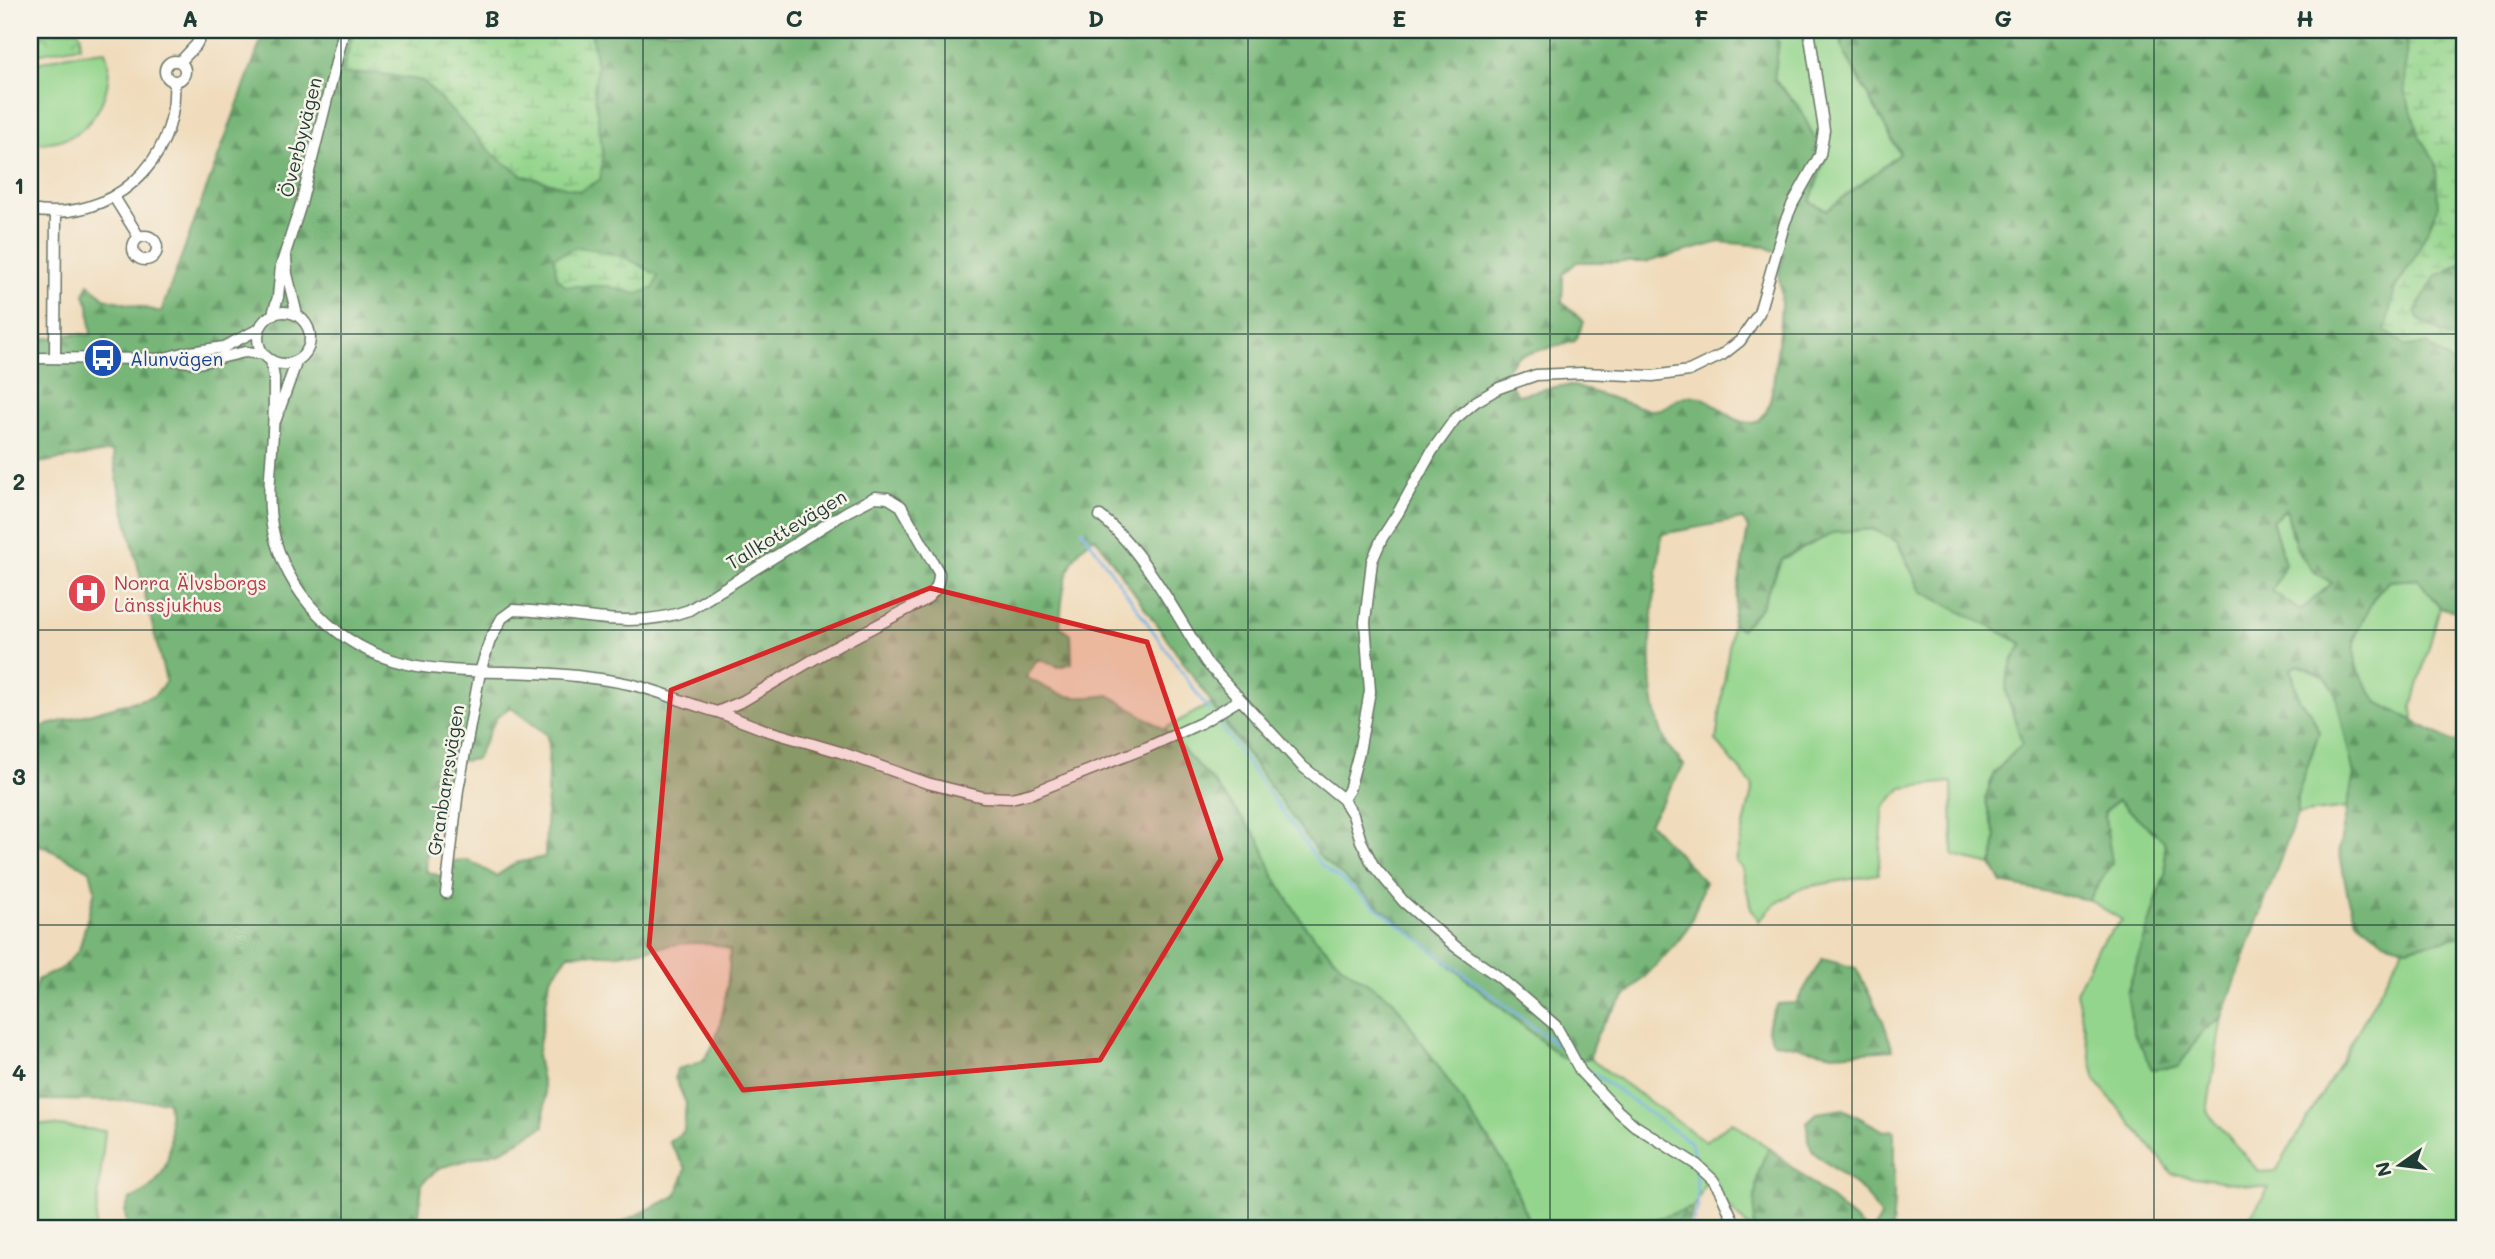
<svg xmlns="http://www.w3.org/2000/svg" width="2495" height="1259" viewBox="0 0 2495 1259" font-family="Mali,sans-serif">
<defs>
<pattern id="forest-firs" width="22" height="20" patternUnits="userSpaceOnUse" patternTransform="scale(1.75)"><rect width="22" height="20" fill="#77b678"/><path d="M5 1l3.5 6h-7zM16 11l3.5 6h-7z" fill="#619563"/></pattern>
<pattern id="wetland-marsh" width="20" height="14" patternUnits="userSpaceOnUse" patternTransform="scale(1.75)"><rect width="20" height="14" fill="#94d58d"/><path d="M1 5h8M5 5V1M11 12h8M15 12V8" fill="none" stroke="#78ae74"/></pattern>
<pattern id="park-crowns" width="20" height="18" patternUnits="userSpaceOnUse" patternTransform="scale(1.75)"><rect width="20" height="18" fill="#94d58d"/><path d="M2 6a3 3 0 1 1 6 0M12 15a3 3 0 1 1 6 0" fill="none" stroke="#78ae74"/></pattern>
</defs>
<rect width="100%" height="100%" fill="#f7f3e8"/>
<filter id="ink" filterUnits="userSpaceOnUse"><feTurbulence type="fractalNoise" baseFrequency=".0143" numOctaves="2"/><feDisplacementMap in="SourceGraphic" scale="14" xChannelSelector="R" yChannelSelector="G"/><feConvolveMatrix kernelMatrix="1 2 1 2 8 2 1 2 1" color-interpolation-filters="sRGB"/></filter>
<filter id="wash" filterUnits="userSpaceOnUse"><feTurbulence type="fractalNoise" baseFrequency=".00686" numOctaves="4" result="noise"/><feDisplacementMap in="SourceGraphic" scale="28" xChannelSelector="R" yChannelSelector="G"/><feGaussianBlur stdDeviation="1.57" result="paint"/><feColorMatrix in="noise" values="0 0 0 0 0 0 0 0 0 0 0 0 0 0 0 0 0 1.4 0 .05"/><feComposite in="paint" operator="in"/></filter>
<g filter="url(#wash)">
<rect width="100%" height="100%" fill="#f0dcbc"/>
<path fill="#94d58d" stroke="#5a8960" stroke-width="2" d="M1765 30H1844L1841 46 1900 154 1828 210 1810 202 1799 107 1774 79 1778 42Z
M105 51C117 79 99 124 70 137 61 141 47 142 37 144L30 136V65L68 55Z
M2287 509 2291 535 2313 571 2333 582 2301 612 2272 591 2285 564 2272 520Z
M1874 529 1897 542 1921 591 2023 644 2011 662 2022 744 1994 773 1985 799 1996 837 1992 865 1953 856 1952 782 1902 788 1884 807 1878 874 1801 888 1774 905 1759 921 1751 908 1742 868 1736 862 1753 786 1716 741 1732 624 1741 629 1760 609 1782 559 1835 532Z
M2418 579 2440 608 2412 707 2413 722C2402 716 2384 710 2376 700 2339 659 2355 618 2388 581Z
M2299 665 2325 677 2335 691 2354 774 2347 808 2297 814V797L2319 732 2311 713 2299 700 2291 668Z
M1210 704 1322 858 1562 1058 1590 1059 1705 1141 1732 1122 1769 1148C1753 1175 1756 1199 1753 1229H1750L1706 1182 1694 1207 1624 1229H1532L1506 1166 1393 1000 1342 966 1306 928 1273 875 1260 841 1215 784 1164 729Z
M2117 800 2165 841 2166 871 2127 993 2178 1067 2203 1031 2222 1017 2207 1112 2259 1172 2276 1171 2337 1069 2404 947 2409 948 2465 935V1229H2388L2375 1220 2340 1229H2242L2269 1188 2173 1174 2096 1081 2076 992 2098 946 2122 920 2089 900 2112 863 2104 813Z
M30 1123 105 1131 95 1229H30Z"/>
<path fill="url(#forest-firs)" stroke="#4b7a56" stroke-width="2" fill-rule="evenodd" d="M265 30H354L342 74 377 73 423 81 494 155 522 175 580 191 597 67 591 30H1765L1779 42 1774 80 1799 107 1825 159 1810 202 1827 210 1900 154 1841 46 1844 30H2407L2405 37 2420 137 2436 162 2438 208 2415 257 2395 289 2406 346 2427 344 2457 367 2465 387V612L2440 608 2418 579 2389 581 2375 596 2354 637 2355 666 2377 702 2465 748V935L2408 948 2384 941 2356 919 2348 897 2339 849 2354 774 2335 691 2325 677 2298 665 2291 669 2299 700 2311 713 2319 732 2297 797V814L2222 1017 2203 1031 2178 1067 2152 1069 2133 1031 2127 993 2166 871 2164 841 2117 800 2104 813 2112 863 2089 900 2002 883 1992 865 1996 837 1985 799 1994 773 2022 744C2011 698 1992 690 2023 644L1921 591 1898 542 1873 529 1835 532 1782 559 1760 609 1741 629 1732 624 1748 528 1742 519 1662 534C1655 593 1638 689 1667 744 1671 751 1678 758 1684 765L1649 823 1705 882C1699 898 1694 919 1684 933 1659 971 1595 1010 1590 1059L1562 1058 1321 858 1095 537C1064 555 1062 594 1060 626L1071 635 1072 663 1059 667 1038 659 1026 677C1060 696 1069 701 1109 695L1164 729 1215 784 1260 841 1273 875 1306 928 1342 966 1393 1000 1506 1166 1532 1229H608L676 1196 686 1168 669 1142 684 1131 686 1103 675 1078 677 1069C685 1067 697 1065 703 1060 723 1041 729 977 730 950 701 934 650 950 618 954 601 955 586 952 569 954L550 979 537 1057 545 1095 544 1126 503 1150 439 1168 422 1183 418 1225 420 1229H127L125 1211 130 1199C176 1181 172 1142 168 1101L30 1100V1007L37 980 61 969 79 950 95 890 90 870 30 840V730L154 696 166 681 118 484 113 451 30 464V341L73 334 91 335 89 305 84 294 89 284 104 298 161 312ZM1720 242 1764 246 1783 255C1782 261 1780 266 1779 271 1778 278 1781 285 1781 292 1782 312 1774 395 1767 410 1764 416 1757 423 1751 423 1727 423 1711 392 1687 396 1671 398 1669 411 1649 410L1574 386H1559L1517 395 1504 372 1518 356 1575 341 1584 322 1562 302 1563 274 1577 262H1647ZM2286 509 2297 550 2313 571 2332 583 2300 611 2272 591 2285 564 2272 520ZM510 707 546 734 549 744 545 857 516 863 496 876 468 860 452 861 445 878 426 871 430 811 451 780 454 762 476 759 496 718Z
M2465 262V345L2419 320 2415 311 2436 276Z
M1822 959 1856 968 1883 1021 1893 1050 1833 1054 1774 1042C1762 1025 1769 1020 1778 1004L1796 1003Z
M1843 1109 1884 1131 1894 1130V1202L1892 1229H1874L1881 1217 1865 1193 1813 1152 1808 1141 1807 1122 1817 1113Z
M1769 1148 1772 1150 1866 1229H1753C1756 1199 1753 1175 1769 1148Z
M1694 1207 1686 1229H1624Z"/>
<path fill="url(#wetland-marsh)" stroke="#5a8960" stroke-width="2" d="M354 30H591L597 67 594 89 603 155 600 180 580 191 522 175 494 155 423 81 377 73 342 74Z
M2407 30H2465V262L2436 276 2415 311 2419 320 2465 345V387L2457 367 2427 344 2406 346 2385 330 2395 289 2415 257 2438 208 2436 163 2420 137 2405 91Z
M577 247C610 251 630 257 658 276L654 288 637 294 607 286H566L557 278 554 257Z"/>
<path fill="url(#park-crowns)" stroke="#5a8960" stroke-width="2" d="M67 30H77L81 35 80 46 30 55V36Z"/>
<g fill="none" stroke-linecap="round" stroke-linejoin="round">
<path stroke="#76b0e6" stroke-width="2.5" d="M1082 530 1210 712
M1216 720 1320 864 1557 1045
M1582 1065 1691 1143 1695 1159
M1690 1229 1698 1207 1695 1167"/>
</g>
</g>
<g filter="url(#ink)">
<g fill="none" stroke-linecap="round" stroke-linejoin="round">
<g stroke="#687564" stroke-width="13">
<path id="minor" d="M165 71a10 10 0 1 1 20 0a10 10 0 1 1-20 0Z
M180 62 196 45 204 30
M114 197 139 237
M30 210C110 224 179 163 174 82
M133 248a12 12 0 1 1 24 0a12 12 0 1 1-24 0Z
M286 257 287 274 297 315
M258 338a26 26 0 1 1 52 0a26 26 0 1 1-52 0Z
M273 314 278 297 281 266 301 204 344 30
M30 358 162 359 199 363 245 352 264 354
M55 358 56 213
M165 358 183 353 224 347 259 329
M271 360 274 378C274 395 274 413 273 431 272 462 266 494 272 526 278 559 295 590 318 614 392 692 489 663 584 677 603 679 623 682 641 687 667 694 691 705 717 712L743 701 828 651 925 600C935 591 939 587 939 573L901 506 888 498 875 497 848 511 689 610C628 632 575 611 513 610L502 618 490 640 480 672 458 790 446 893
M276 419 297 360
M1100 516C1143 549 1177 616 1206 662L1302 766 1343 799 1353 815 1361 841 1373 865 1404 902 1456 947 1499 977 1556 1026 1581 1072 1618 1111 1634 1125 1697 1165 1713 1180 1720 1191 1737 1229
M718 712 765 730 840 752 927 783 983 797 1011 798 1032 793 1148 747 1201 723 1239 700
M1343 799 1349 790 1359 752 1370 691 1365 622 1372 561 1382 538 1398 513 1432 451 1455 419 1475 402 1499 388 1536 375 1583 373 1653 376 1689 371 1722 355 1740 341 1759 313 1785 222 1793 203 1820 155 1824 130 1809 30"/>
</g>
<use href="#minor" stroke="#fff" stroke-width="10"/>
</g>
</g>
<path fill="#d62828" fill-opacity="0.2" stroke="#d62828" stroke-width="5" stroke-linejoin="round" d="M930 588 1147 642 1221 859 1100 1060 743 1090 649 946 671 690Z"/>
<path fill="none" stroke="#1f3d34" stroke-width="2" stroke-opacity="0.55" d="M341 30V1229M643 30V1229M945 30V1229M1248 30V1229M1550 30V1229M1852 30V1229M2154 30V1229M30 334H2465M30 630H2465M30 925H2465"/>
<defs>
<g id="bus-disc" transform="scale(2.0125)"><circle r="9.5" fill="#1a4fb4" stroke="#f7f3e8"/><path d="M-5-6H5V4H4V6H2V4H-2V6H-4V4H-5ZM-3.5-4V0h7V-4ZM-3.5 1.2v1.5H-2V1.2ZM2 1.2v1.5H3.5V1.2Z" fill="#fff"/></g>
<g id="hospital-disc" transform="scale(2.0125)"><circle r="9.5" fill="#e0444e" stroke="#f7f3e8"/><path d="M-5-5h3v3.5h4V-5h3V5h-3V1.5h-4V5h-3Z" fill="#fff"/></g>
</defs>
<g fill-rule="evenodd">
<use href="#bus-disc" x="103" y="358"/>
<use href="#hospital-disc" x="87" y="593"/>
</g>
<g text-anchor="middle" dominant-baseline="central" stroke-width="5" stroke-linejoin="round" paint-order="stroke">
<g font-size="19" fill="#1f3d34" stroke="#f7f3e8">
<text transform="translate(300 137) rotate(-76)">Överbyvägen</text>
<text transform="translate(786 529) rotate(-31)">Tallkottevägen</text>
<text transform="translate(445 780) rotate(-81)">Granbarrsvägen</text>
</g>
<g font-size="19" fill="#164399" stroke="#f7f3e8" text-anchor="start">
<text x="130" y="358">Alunvägen</text>
</g>
<g font-size="19" fill="#be3a42" stroke="#f7f3e8" text-anchor="start">
<text x="114" y="582">Norra Älvsborgs<tspan x="114" dy="22">Länssjukhus</tspan></text>
</g>
</g>
<rect width="2495" height="1259" fill="none" stroke="#f7f3e8" stroke-width="77"/>
<g transform="translate(2400 1165) rotate(256)" stroke="#f7f3e8" stroke-width="5" paint-order="stroke">
<path d="M0-5L12 26L0 18L-12 26Z" fill="#1f3d34"/>
<text y="-10" font-size="19" font-weight="bold" text-anchor="middle" fill="#1f3d34">N</text>
</g>
<rect x="38" y="38" width="2418" height="1182" fill="none" stroke="#1f3d34" stroke-width="2.5"/>
<g font-size="23" text-anchor="middle" font-weight="bold" fill="#1f3d34">
<text x="190" y="27">A</text>
<text x="492" y="27">B</text>
<text x="794" y="27">C</text>
<text x="1096" y="27">D</text>
<text x="1399" y="27">E</text>
<text x="1701" y="27">F</text>
<text x="2003" y="27">G</text>
<text x="2305" y="27">H</text>
<text x="19" y="194">1</text>
<text x="19" y="490">2</text>
<text x="19" y="785">3</text>
<text x="19" y="1081">4</text>
</g>
</svg>
